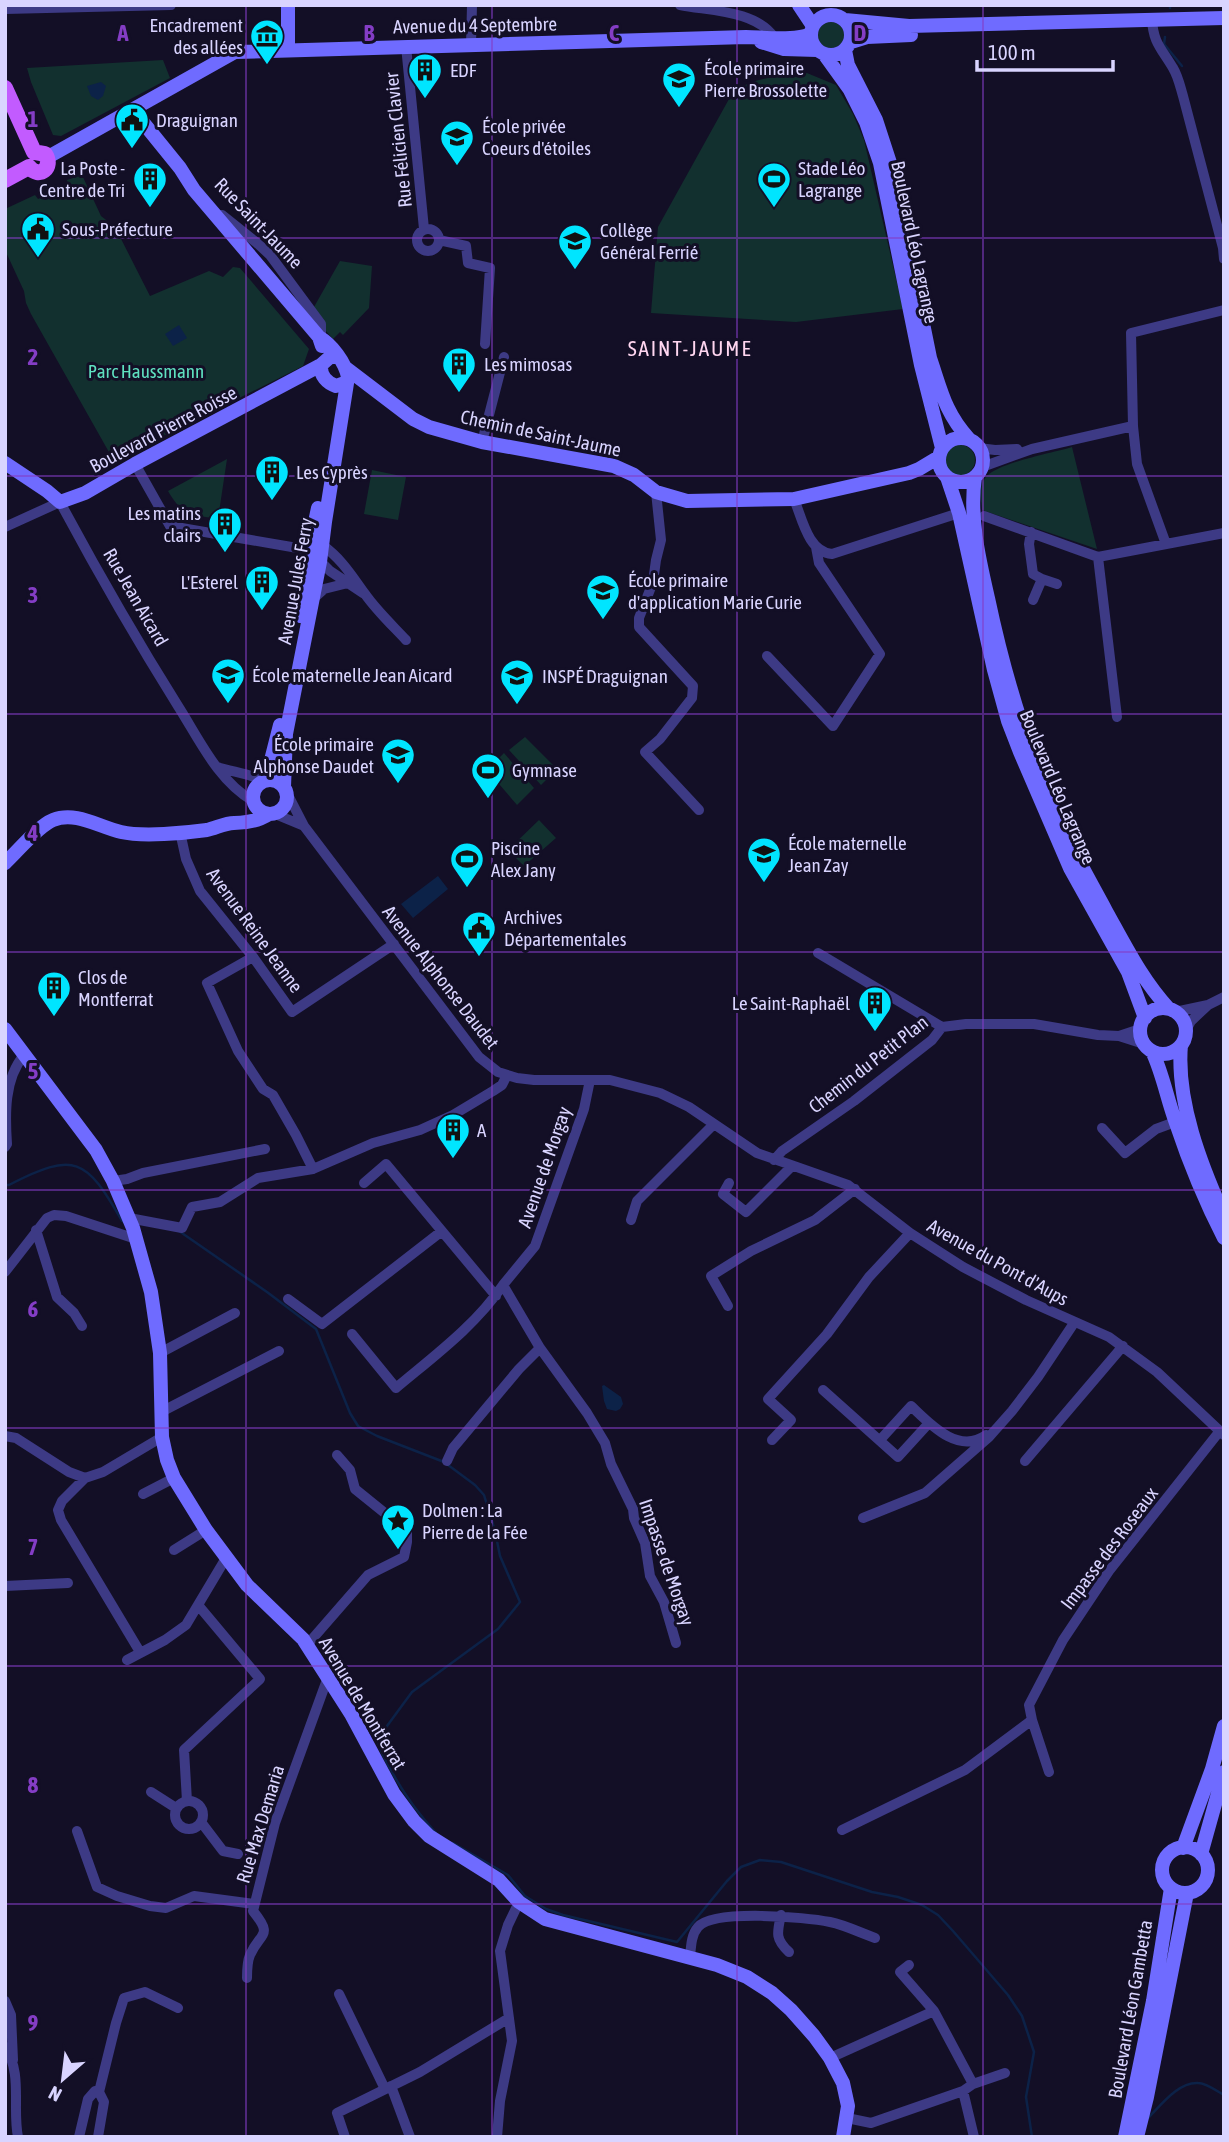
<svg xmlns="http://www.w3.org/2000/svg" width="1229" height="2142" viewBox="0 0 1229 2142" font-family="'Asap Condensed',sans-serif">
<rect width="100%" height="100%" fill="#130f26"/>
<path fill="#12302f" d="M818 35a13 13 0 1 1 26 0a13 13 0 1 1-26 0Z
M163 60 170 78 61 136 53 135 31 82 27 68Z
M802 71 836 85 853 114 864 140 903 309 796 322 651 313 658 227 734 90C759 78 774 75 801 77Z
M82 175 101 216 115 227 150 296 209 271 223 277 233 267 240 268 309 349 303 366 114 461 31 314 26 303 24 291 5 250V209L35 195 38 199 68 185 67 180Z
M340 261 372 266 369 308 343 335 340 332 333 339 324 329 314 307Z
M945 460a15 15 0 1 1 30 0a15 15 0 1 1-30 0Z
M1072 447 1097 549 982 510C981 499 978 487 985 478 996 463 1053 453 1072 447Z
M227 459 218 519C191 514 183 517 168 491Z
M372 470 406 477 398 520 364 514Z
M525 737 553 765 546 771 550 776 541 785 509 750Z
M504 753 534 788 517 805 487 770Z
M539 820 556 838 524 866 508 850Z"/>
<path fill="#0c2248" d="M101 82 106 86 103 96 98 100 91 96 87 86Z
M179 325 187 338 173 346 165 334Z
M438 876 448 889 413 918 401 904Z
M604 1385 621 1397 623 1404 620 1409 616 1411 607 1409 604 1401 602 1386Z"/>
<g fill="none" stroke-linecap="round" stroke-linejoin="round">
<path stroke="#0c2248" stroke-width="2.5" d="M1170 8V5
M1165 37 1164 44 1182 66
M5 1185H9C75 1151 86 1158 122 1221L124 1222
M179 1231 267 1292 316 1329 350 1413 358 1426 377 1436 444 1462 475 1485 484 1495 495 1531 500 1556 520 1602 498 1629 412 1692 387 1726 378 1744C392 1776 411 1806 436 1833
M453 1843 508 1875 525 1896 546 1909 563 1915 677 1942 727 1881 741 1867 760 1860 781 1862 872 1892 898 1897 922 1905 938 1915 953 1931 1008 1995 1022 2016 1034 2052 1026 2097 1032 2137
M1148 2118C1161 2105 1178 2082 1198 2083 1206 2083 1217 2091 1224 2095"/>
<path stroke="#3d3a85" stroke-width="10" d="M680 5C710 11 755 10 774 37L772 42
M5 9 171 5
M1152 19C1153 43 1162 49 1173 68 1178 76 1180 86 1183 96L1223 248 1224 259
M471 45 472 5
M406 46 424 229
M222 215 257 243 270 255 321 324V339
M417 240a11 11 0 1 1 22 0a11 11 0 1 1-22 0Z
M439 240 466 246 468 263 490 268 485 344
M482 442 504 357
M979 448 995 450 1017 449
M135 464 170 526 309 550
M982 467 1032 449 1133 426
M656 492 661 540 656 560 653 582 639 618V627L693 686 692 698 660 739 645 752 699 810
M794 499C802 518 808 552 832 554L959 513
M984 516 1098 557 1224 533
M5 527 60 502C97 571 136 639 178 706 199 739 218 781 253 801
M1031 532 1029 544 1033 574 1042 579 1033 600
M1166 544 1137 464 1133 426 1131 333 1224 310
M319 546 322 545C341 558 352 576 365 594 377 611 392 625 406 640
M1098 557 1117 717
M317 558 330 571 363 593
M1042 579 1057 584
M313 599 324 589 348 583
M767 656 833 726 880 654 819 563 816 547
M217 767C232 772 252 774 263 781
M287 793 304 826 479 1057 498 1072 517 1078 534 1080H610L660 1093 689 1107 757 1153 848 1185 910 1233 963 1267 1026 1300 1109 1337 1157 1372 1224 1435
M275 814 304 826
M180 832 186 859 200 891 253 957 292 1012 394 944
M818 953 942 1027
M253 957 207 983 238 1051 263 1089 273 1095 296 1135 313 1169
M1175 1012 1208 1005 1224 997
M1186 1030 1191 1021 1208 1005
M1119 1036 1140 1029
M1102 1128 1125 1153 1156 1129 1175 1122
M5 1147 7 1144C5 1114 4 1079 24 1055
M774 1160 782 1151 854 1101 932 1040 942 1027 966 1024H1034L1098 1035 1119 1036 1144 1044
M113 1181 127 1179 143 1173 265 1149
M364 1183 386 1164 496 1296
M729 1183 723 1194 746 1212 792 1166
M129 1218 182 1228 192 1207 220 1202 258 1178 313 1169 373 1143 420 1130 453 1115 493 1091 502 1085 507 1075
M631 1220 637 1201 714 1124
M36 1230 57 1297 74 1313 82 1326
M5 1272 47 1218 54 1215 66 1216 136 1239
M288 1299 322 1324 442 1231
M728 1306 711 1276 751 1251 815 1220 855 1189
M352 1334 396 1388C434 1356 475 1326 503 1285
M540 1348 587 1413 605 1443 611 1464 633 1509 634 1518 645 1543 650 1576 664 1602 676 1643
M160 1353 235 1313
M823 1390 898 1457 929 1423
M161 1412 279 1351
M5 1436 16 1438 69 1472 85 1478 103 1472 162 1437
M772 1440 791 1420 768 1399 827 1334 869 1277 910 1233
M880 1440 911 1406C930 1424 958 1455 986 1435
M447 1461 453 1448 519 1369 540 1348 503 1285 535 1246 584 1109 590 1080
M1025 1461 1123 1346
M85 1478 62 1501 58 1510 61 1520 140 1652
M143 1494 174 1478
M863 1518 925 1493 989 1437 1012 1411 1038 1377 1074 1323
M174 1550 206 1530
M5 1586 68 1583
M307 1645 368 1575 404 1557 407 1542V1531L355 1489 350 1470 337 1455
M127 1660 165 1640 186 1625 226 1558
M1049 1772 1032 1720 1029 1705 1063 1640 1109 1571 1219 1432
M151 1792 176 1808
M175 1815a14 14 0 1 1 28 0a14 14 0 1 1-28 0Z
M187 1801 184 1750 260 1679 198 1605
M201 1822 223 1851 238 1854
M842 1830 965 1770 1032 1720
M77 1831 97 1887 117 1896 150 1906 166 1908 194 1896 254 1904
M781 1915C777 1933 775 1939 789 1952
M690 1958C691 1947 691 1935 698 1927 714 1909 805 1917 830 1922 845 1925 861 1933 875 1938
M909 1965 900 1972 934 2011
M247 1978C247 1970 247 1962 250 1955 260 1932 274 1937 253 1911L275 1823 328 1677
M339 1994 385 2089
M5 2001 11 2015 13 2060
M5 2047C23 2073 12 2108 18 2137
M830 2058 934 2011 973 2084 963 2091 871 2123 847 2118
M973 2084 1005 2073
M391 2086 410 2137
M963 2091 974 2137
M99 2092 116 2023 124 1998 145 1992 178 2008
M79 2137 88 2099 95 2091 99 2092 104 2102 98 2137
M345 2137 337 2113 420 2072 509 2018
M497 2137 500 2101 512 2041 500 1951 508 1925 519 1902"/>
<path stroke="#6f6bff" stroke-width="14" d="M288 5V49
M799 5 813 26
M811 35a20 20 0 1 1 40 0a20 20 0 1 1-40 0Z
M845 20 909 26 1224 18
M761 42 784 49 817 50
M851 42 867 37 911 35
M845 50 848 65 876 120 891 166 930 358C941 390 945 413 969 439
M824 54 850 90 866 122 880 163 921 365 942 448
M133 110 180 168 194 190 319 337 322 346
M48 157 235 52 746 37C762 37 799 42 811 33
M321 365C320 376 327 383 336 386L347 382
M346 368 413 419 429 427 482 442 614 466 634 475 656 492 687 501 794 499 909 473 919 469 939 457
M939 460a22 22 0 1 1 44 0a22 22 0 1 1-44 0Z
M5 463 47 491 60 502 85 493 135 464 321 365 330 357H338
M947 477 959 513 994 670 1008 721 1020 752 1070 868 1128 972 1145 1018
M975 477C969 517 979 559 988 598 1004 674 1027 750 1059 821 1073 852 1090 881 1106 911 1125 945 1142 980 1169 1009
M300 616 309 550 318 508
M253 797a17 17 0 1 1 34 0a17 17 0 1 1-34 0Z
M266 780 280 725
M284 787 286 734 320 562 325 522 348 377C345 362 332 345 319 337
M5 863C18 851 38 826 53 820 76 811 99 827 121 832 143 837 185 833 207 830 216 828 225 823 234 823 247 823 258 821 269 814
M1140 1031a23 23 0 1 1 46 0a23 23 0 1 1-46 0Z
M5 1029 96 1150 113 1181 133 1228 151 1292 160 1353 162 1437 167 1460 174 1478 206 1530 247 1585 303 1639 351 1714 394 1794 414 1821 429 1836 499 1880 519 1902 545 1919 717 1965 747 1977 772 1993 791 2010 814 2036 830 2058 843 2083 848 2106 843 2137
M1181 1045C1176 1101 1201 1165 1224 1216
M1152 1051C1163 1074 1167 1099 1176 1123 1189 1162 1205 1201 1224 1238
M1162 1870a23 23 0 1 1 46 0a23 23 0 1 1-46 0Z
M1183 1848 1212 1769 1224 1726
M1201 1854 1224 1772
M1125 2137 1153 2001 1171 1888
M1137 2137 1147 2097 1187 1893"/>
<path stroke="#c25bff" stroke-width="16" d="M5 88 34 152
M29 167C39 179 54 168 45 154L34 152
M5 180 29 167"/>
</g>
<path fill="none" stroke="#843dc5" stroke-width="2" stroke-opacity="0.55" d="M246 5V2137M492 5V2137M737 5V2137M983 5V2137M5 238H1224M5 476H1224M5 714H1224M5 952H1224M5 1190H1224M5 1428H1224M5 1666H1224M5 1904H1224"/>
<defs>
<g id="museum-pin" transform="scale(1.75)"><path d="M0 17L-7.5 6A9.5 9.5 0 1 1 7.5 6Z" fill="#00e5ff" stroke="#130f26"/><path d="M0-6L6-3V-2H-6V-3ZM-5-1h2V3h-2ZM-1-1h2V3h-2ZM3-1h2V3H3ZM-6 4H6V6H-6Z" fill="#111"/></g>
<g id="building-pin" transform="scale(1.75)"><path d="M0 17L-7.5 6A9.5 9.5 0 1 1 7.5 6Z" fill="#00e5ff" stroke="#130f26"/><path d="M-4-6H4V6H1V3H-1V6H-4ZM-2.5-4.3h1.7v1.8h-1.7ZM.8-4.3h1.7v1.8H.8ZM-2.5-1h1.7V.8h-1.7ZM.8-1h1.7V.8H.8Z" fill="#111"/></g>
<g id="school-pin" transform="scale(1.75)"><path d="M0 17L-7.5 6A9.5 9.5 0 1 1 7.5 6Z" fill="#00e5ff" stroke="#130f26"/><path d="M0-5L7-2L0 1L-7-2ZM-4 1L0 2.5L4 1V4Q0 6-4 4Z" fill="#111"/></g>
<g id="civic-pin" transform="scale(1.75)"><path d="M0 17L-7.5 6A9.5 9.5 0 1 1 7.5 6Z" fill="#00e5ff" stroke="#130f26"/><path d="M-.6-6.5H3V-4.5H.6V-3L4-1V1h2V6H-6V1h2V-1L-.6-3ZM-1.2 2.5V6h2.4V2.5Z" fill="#111"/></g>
<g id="stadium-pin" transform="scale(1.75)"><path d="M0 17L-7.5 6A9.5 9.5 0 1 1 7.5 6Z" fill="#00e5ff" stroke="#130f26"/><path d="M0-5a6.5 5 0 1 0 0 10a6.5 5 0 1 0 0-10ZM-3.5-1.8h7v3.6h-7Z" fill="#111"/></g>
<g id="university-pin" transform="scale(1.75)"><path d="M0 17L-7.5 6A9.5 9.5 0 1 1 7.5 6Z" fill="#00e5ff" stroke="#130f26"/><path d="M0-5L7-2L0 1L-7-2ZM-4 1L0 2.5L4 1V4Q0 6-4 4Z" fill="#111"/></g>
<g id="sight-pin" transform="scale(1.75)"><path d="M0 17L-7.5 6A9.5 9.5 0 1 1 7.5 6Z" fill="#00e5ff" stroke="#130f26"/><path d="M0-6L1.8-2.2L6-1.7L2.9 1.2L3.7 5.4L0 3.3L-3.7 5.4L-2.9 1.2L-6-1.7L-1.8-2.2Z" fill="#111"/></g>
</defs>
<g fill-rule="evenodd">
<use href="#museum-pin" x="267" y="36"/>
<use href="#building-pin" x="425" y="70"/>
<use href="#school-pin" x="679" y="79"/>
<use href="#civic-pin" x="132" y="120"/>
<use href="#school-pin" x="457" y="137"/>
<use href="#building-pin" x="150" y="179"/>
<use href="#stadium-pin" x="774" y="179"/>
<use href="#civic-pin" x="38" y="229"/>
<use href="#school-pin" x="575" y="241"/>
<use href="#building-pin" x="459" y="364"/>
<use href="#building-pin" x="272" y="472"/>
<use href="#building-pin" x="225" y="524"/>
<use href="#building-pin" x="262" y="582"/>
<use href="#school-pin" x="603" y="591"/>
<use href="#school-pin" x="228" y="675"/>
<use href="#university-pin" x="517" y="676"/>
<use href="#school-pin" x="398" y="755"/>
<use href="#stadium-pin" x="488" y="770"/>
<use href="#school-pin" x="764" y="854"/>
<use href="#stadium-pin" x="467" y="859"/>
<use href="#civic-pin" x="479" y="928"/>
<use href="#building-pin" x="54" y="988"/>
<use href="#building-pin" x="875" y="1003"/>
<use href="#building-pin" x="453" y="1130"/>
<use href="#sight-pin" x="398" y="1521"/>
</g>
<g text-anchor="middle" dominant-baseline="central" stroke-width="6" stroke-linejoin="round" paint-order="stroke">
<g font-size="19" fill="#d9d4ff" stroke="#130f26" text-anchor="start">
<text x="243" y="25" text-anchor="end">Encadrement<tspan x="243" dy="22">des allées</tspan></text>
<text x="704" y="68">École primaire<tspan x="704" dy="22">Pierre Brossolette</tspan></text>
<text x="450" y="70">EDF</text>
<text x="156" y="120">Draguignan</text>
<text x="482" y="126">École privée<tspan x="482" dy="22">Coeurs d'étoiles</tspan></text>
<text x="125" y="168" text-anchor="end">La Poste -<tspan x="125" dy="22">Centre de Tri</tspan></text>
<text x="798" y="168">Stade Léo<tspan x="798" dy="22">Lagrange</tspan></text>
<text x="62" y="229">Sous-Préfecture</text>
<text x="600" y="230">Collège<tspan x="600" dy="22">Général Ferrié</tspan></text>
<text x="484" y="364">Les mimosas</text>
<text x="296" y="472">Les Cyprès</text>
<text x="201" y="513" text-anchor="end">Les matins<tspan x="201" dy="22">clairs</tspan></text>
<text x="628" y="580">École primaire<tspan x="628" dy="22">d'application Marie Curie</tspan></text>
<text x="238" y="582" text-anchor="end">L'Esterel</text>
<text x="252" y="675">École maternelle Jean Aicard</text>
<text x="542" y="676">INSPÉ Draguignan</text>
<text x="374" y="744" text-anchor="end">École primaire<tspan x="374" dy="22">Alphonse Daudet</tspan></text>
<text x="512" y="770">Gymnase</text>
<text x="788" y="843">École maternelle<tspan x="788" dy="22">Jean Zay</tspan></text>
<text x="491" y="848">Piscine<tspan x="491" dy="22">Alex Jany</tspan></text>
<text x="504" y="917">Archives<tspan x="504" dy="22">Départementales</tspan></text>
<text x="78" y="977">Clos de<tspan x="78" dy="22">Montferrat</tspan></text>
<text x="850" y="1003" text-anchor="end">Le Saint-Raphaël</text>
<text x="477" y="1130">A</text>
<text x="422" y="1510">Dolmen : La<tspan x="422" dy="22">Pierre de la Fée</tspan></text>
</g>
<g font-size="19" fill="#d9d4ff" stroke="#130f26">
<text transform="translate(475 25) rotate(-1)">Avenue du 4 Septembre</text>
<text transform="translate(398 140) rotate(-96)">Rue Félicien Clavier</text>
<text transform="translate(259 223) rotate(46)">Rue Saint-Jaume</text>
<text transform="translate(915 242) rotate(78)">Boulevard Léo Lagrange</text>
<text transform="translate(163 429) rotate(-28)">Boulevard Pierre Roisse</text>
<text transform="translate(541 433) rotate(12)">Chemin de Saint-Jaume</text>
<text transform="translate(295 581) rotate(-80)">Avenue Jules Ferry</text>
<text transform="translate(136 597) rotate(60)">Rue Jean Aicard</text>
<text transform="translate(1058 787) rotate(67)">Boulevard Léo Lagrange</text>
<text transform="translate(255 930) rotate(54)">Avenue Reine Jeanne</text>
<text transform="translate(441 977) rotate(52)">Avenue Alphonse Daudet</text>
<text transform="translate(868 1064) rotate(-38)">Chemin du Petit Plan</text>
<text transform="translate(544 1167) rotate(-71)">Avenue de Morgay</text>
<text transform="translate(998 1262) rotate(29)">Avenue du Pont d'Aups</text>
<text transform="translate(1109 1548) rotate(-53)">Impasse des Roseaux</text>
<text transform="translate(667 1562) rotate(71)">Impasse de Morgay</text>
<text transform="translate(363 1703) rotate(59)">Avenue de Montferrat</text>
<text transform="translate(260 1824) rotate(-73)">Rue Max Demaria</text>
<text transform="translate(1130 2009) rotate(-80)">Boulevard Léon Gambetta</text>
</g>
<g font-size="19" fill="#5fe0c0" stroke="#130f26">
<text x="146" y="371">Parc Haussmann</text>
</g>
<g font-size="21" letter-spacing="2" fill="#ffd6f0" stroke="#130f26">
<text x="690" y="348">SAINT-JAUME</text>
</g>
</g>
<g font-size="23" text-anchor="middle" font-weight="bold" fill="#843dc5" stroke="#130f26" stroke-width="6" stroke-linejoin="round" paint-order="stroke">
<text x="123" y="41">A</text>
<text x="369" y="41">B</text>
<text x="614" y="41">C</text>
<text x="860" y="41">D</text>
<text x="33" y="127">1</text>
<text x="33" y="365">2</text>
<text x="33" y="603">3</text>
<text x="33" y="841">4</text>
<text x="33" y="1079">5</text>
<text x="33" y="1317">6</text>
<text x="33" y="1555">7</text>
<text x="33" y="1793">8</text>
<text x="33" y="2031">9</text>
</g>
<rect width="1229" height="2142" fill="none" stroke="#d9d4ff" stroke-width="14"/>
<g transform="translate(63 2079) rotate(208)" stroke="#130f26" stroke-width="5" paint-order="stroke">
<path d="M0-5L12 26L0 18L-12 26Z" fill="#d9d4ff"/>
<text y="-10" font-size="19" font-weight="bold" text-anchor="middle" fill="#d9d4ff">N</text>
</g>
<path d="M977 60v10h136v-10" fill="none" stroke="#d9d4ff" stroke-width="3.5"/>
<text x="988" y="60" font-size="21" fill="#d9d4ff" stroke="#130f26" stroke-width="5" paint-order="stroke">100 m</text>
</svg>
